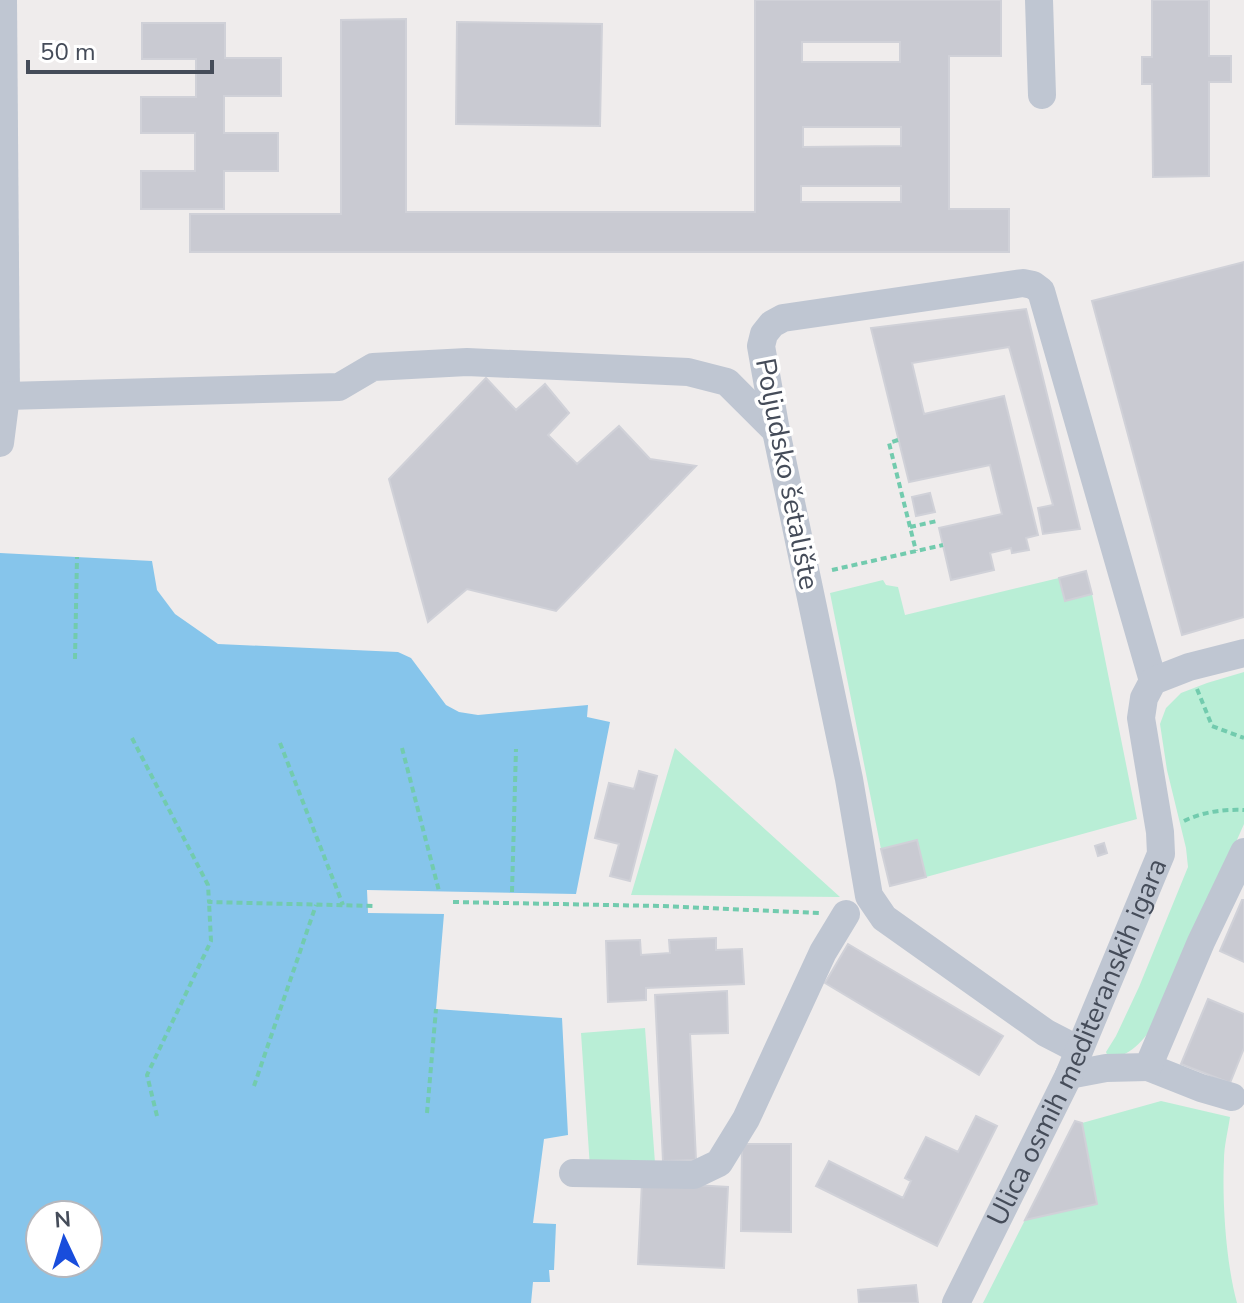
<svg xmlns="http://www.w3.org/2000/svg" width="1244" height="1303" viewBox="0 0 1244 1303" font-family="'Nunito Sans',sans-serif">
<rect width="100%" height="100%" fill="#efecec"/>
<path fill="#b9eed6" d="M1059 578 1065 601 1092 594 1137 819 926 877 917 840 881 849 830 593 883 580 886 585 898 587 905 615Z
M1244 672V824L1158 1018C1147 1036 1131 1059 1108 1057L1106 1052 1116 1036 1139 987 1188 867 1186 848 1167 770 1160 724 1166 708 1181 693 1207 683Z
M675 748 840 897 631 895Z
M645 1028 655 1163 590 1168 581 1033Z
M1161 1101 1230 1117C1228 1131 1224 1146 1224 1160 1222 1202 1226 1263 1237 1303H983L1025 1220 1097 1204 1082 1123Z"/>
<path fill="#86c5eb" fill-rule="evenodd" d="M0 553 152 561 157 590 175 614 218 644 398 652 411 658 446 705 459 712 478 715 588 705 587 717 610 722 576 894 367 890 368 913 444 914 436 1009 562 1018 568 1135 544 1139 533 1223 556 1224 554 1270H549L550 1282H533L531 1303H0ZM40 1215H88V1263H40Z"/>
<path fill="#c9cad2" stroke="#d0d1d8" stroke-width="2" fill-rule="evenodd" d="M755 0H1001V56H949V209H1009V252H190V214H341V20L406 19V212H755ZM802 42H900V62H802ZM803 127H901V146L803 147ZM801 186H901V202H801Z
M1152 0H1209V56H1231V82H1209V176L1153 177 1152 84H1142V57H1152Z
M457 22 602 24 600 126 456 124Z
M142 23H225V58H281V96H224V133H278V171H224V209H141V171H195V133H141V97H196V59H142Z
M1244 262V617L1182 635 1092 301Z
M1026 309 1080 529 1043 534 1038 508 1053 505 1009 347 912 363 924 414 1004 396 1038 535 1026 538 1029 550 1012 553 1011 548 990 553 994 570 951 580 939 528 1002 514 990 465 909 482 871 328Z
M486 378 516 410 545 384 569 413 548 435 577 464 619 426 650 459 696 466 556 611 467 589 428 622 389 479Z
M930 493 935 512 916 516 912 497Z
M1086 571 1092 594 1065 601 1059 578Z
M639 771 657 776 630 881 610 876 619 844 595 838 609 783 634 789Z
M917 840 926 877 890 886 881 849Z
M1104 843 1107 853 1098 856 1095 846Z
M1242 900H1244V962L1220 951Z
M716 938V950L742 949 744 984 646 988V1000L608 1002 606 941 640 940 641 955 670 953 669 940Z
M848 944 1003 1036 979 1075 825 983Z
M727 991 728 1033 690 1034 696 1160 663 1161 655 995Z
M1208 999 1244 1014V1048L1230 1083 1181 1064Z
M976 1116 997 1126 937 1246 816 1186 829 1161 903 1198 911 1181 905 1178 926 1137 958 1152Z
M1075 1121 1082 1123 1097 1204 1025 1220Z
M742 1144H791V1232L741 1231Z
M642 1182 728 1187 724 1268 638 1264Z
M916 1285 918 1303H859L858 1290Z"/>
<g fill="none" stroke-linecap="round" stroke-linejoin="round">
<path stroke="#72cbae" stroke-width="4" stroke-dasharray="6 4" stroke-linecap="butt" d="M898 440 889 443 916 551
M910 527 937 521
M832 570 943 545
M75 659 77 557
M1197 689 1212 726 1244 738
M132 738 208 885 209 902 374 906
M280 743 343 905
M402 748 439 891
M1184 821C1202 812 1224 809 1244 810
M512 892 516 749
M453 902 661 906 819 913
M254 1086 316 905
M427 1113 436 1009
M157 1116 147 1075 211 941 209 902"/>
<g stroke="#bfc6d2" stroke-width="28">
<path d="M3 0 6 396"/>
<path d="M1039 0 1042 95"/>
<path d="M0 443 6 396 339 387 373 367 467 362 688 372 727 382 776 431"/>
<path d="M1079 1050 1046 1033 884 918 869 896 849 779 776 431 761 346 764 334 772 324 783 318 1023 283 1033 285 1041 291 1153 681"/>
<path d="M1148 1067 1201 1088 1232 1097"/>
<path d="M1069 1075 1106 1068 1148 1067 1201 942 1244 852"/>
<path d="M573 1173 694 1175 719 1163 746 1119 823 952 846 914"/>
<path id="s1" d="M956 1303 1069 1075 1161 854 1160 832 1141 718 1144 698 1153 681 1189 667 1244 653"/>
</g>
</g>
<g text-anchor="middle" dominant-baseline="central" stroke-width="7" stroke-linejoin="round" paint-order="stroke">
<g font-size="28" fill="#454c59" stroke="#fff">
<text transform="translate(787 474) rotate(79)">Poljudsko šetalište</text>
<text stroke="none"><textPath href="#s1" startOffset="288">Ulica osmih mediteranskih igara</textPath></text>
</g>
</g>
<g transform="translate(64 1239) rotate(356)"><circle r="38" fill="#ffffff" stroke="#b5b7bd" stroke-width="2"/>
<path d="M0-6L14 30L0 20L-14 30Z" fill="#194ddc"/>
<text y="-12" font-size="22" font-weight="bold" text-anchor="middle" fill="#454c59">N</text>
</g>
<path d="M28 60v12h184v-12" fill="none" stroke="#454c59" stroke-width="4"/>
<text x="40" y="60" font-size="24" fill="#454c59" stroke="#ffffff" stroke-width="6" paint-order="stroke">50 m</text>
</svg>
